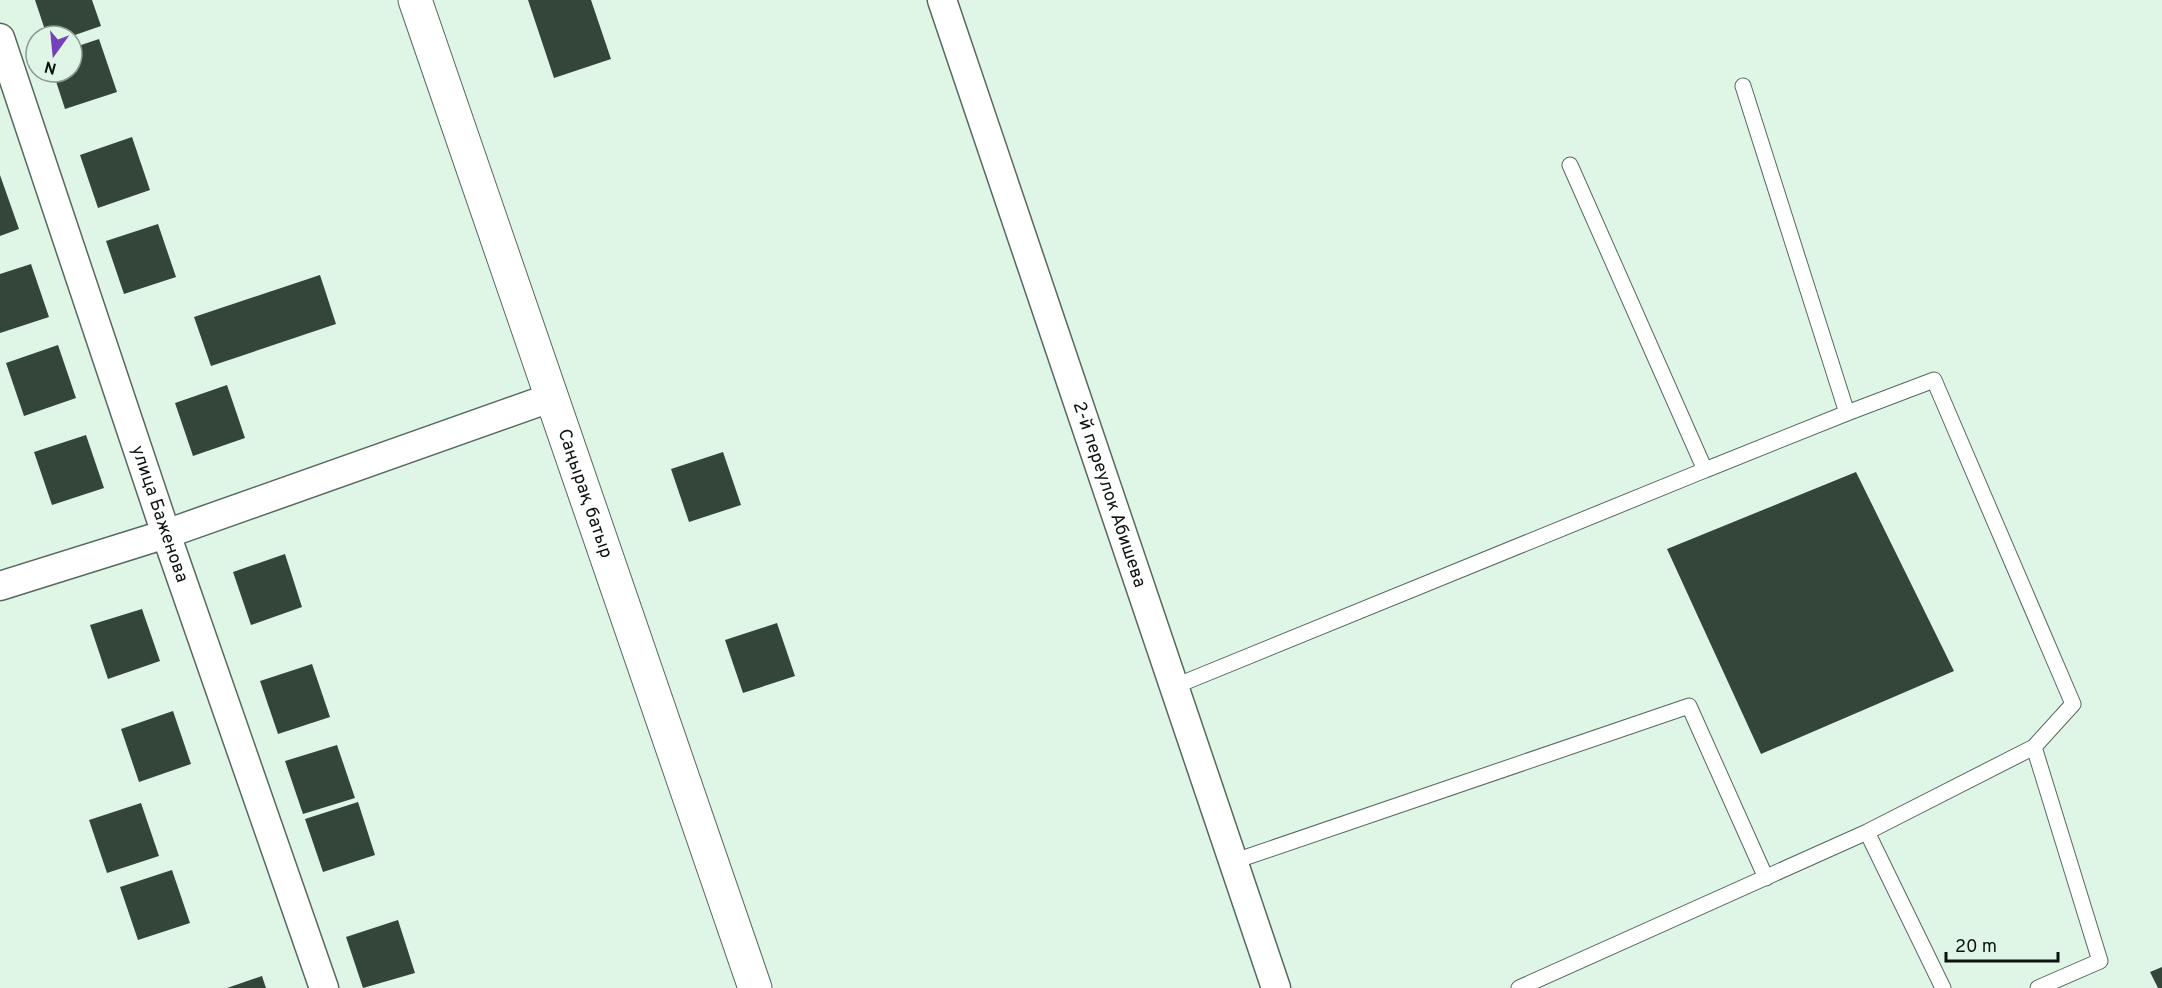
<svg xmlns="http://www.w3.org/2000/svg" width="2162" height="988" viewBox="0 0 2162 988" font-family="Overpass,sans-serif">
<rect width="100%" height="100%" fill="#dff6e6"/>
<path fill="#344639" d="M35 0H92L101 26 72 36H47Z
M528 0H591L611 59 554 78Z
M99 39 117 92 65 109 53 72H72V48Z
M132 137 150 190 98 208 80 155Z
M0 175 19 229 0 236Z
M158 224 176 277 124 294 106 241Z
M31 264 49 317 0 333V274Z
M320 275 336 324 211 366 194 317Z
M58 345 76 398 24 416 6 363Z
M227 385 245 438 193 456 175 403Z
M86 435 104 488 52 505 34 452Z
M723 452 741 505 689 522 671 469Z
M1856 472 1954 671 1761 754 1667 549Z
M285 554 302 607 251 625 233 572Z
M142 609 160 661 108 679 90 625Z
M777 623 795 676 743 693 725 640Z
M312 664 330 717 278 734 260 681Z
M173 711 191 764 139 782 121 729Z
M337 745 355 798 303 814 285 761Z
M358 802 375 855 323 872 305 819Z
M141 803 159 856 107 873 89 820Z
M172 870 190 923 138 940 120 887Z
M398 920 415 973 363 988 346 937Z
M2162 967V988H2158L2150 972Z
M262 976 266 988H227Z"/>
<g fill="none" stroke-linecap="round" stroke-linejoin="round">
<g stroke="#56695c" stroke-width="17">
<path id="service" d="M1705 470 1847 413
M1173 687 1705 470 1570 165
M2034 747 2100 961 2038 988
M1867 832 1943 988
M1235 861 1689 706 1766 878
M1519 988 1867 832 2034 747 2073 704 1934 380 1847 413 1743 86"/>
</g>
<g stroke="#56695c" stroke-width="31">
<g id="minor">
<path id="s1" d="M942 0 1276 988"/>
<path id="s2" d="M0 38 166 534 324 988"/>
<path d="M0 586 166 534 550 398"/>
</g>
</g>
<g stroke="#56695c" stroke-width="35">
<g id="tertiary">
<path id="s3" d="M415 0 755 988"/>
</g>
</g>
<use href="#service" stroke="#fff" stroke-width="15"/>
<use href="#minor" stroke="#fff" stroke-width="28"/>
<use href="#tertiary" stroke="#fff" stroke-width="33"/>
</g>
<g text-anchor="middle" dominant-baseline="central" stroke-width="6" stroke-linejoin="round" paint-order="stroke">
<g font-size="18" fill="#0b130e" stroke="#dff6e6">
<text stroke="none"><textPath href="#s3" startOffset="522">Саңырақ батыр</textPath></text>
<text stroke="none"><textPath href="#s1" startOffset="522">2-й переулок Абишева</textPath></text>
<text stroke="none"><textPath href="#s2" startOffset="502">улица Баженова</textPath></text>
</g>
</g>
<g transform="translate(54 54) rotate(195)"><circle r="28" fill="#dff6e6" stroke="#8a9b90" stroke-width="1.5"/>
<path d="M0-4.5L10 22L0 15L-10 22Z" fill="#7641b8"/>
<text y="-9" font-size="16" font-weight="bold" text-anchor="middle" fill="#0b130e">N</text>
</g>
<path d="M1946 952v9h112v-9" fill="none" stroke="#0b130e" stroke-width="3"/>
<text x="1955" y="952" font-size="18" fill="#0b130e" stroke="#dff6e6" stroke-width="4.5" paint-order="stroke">20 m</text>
</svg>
